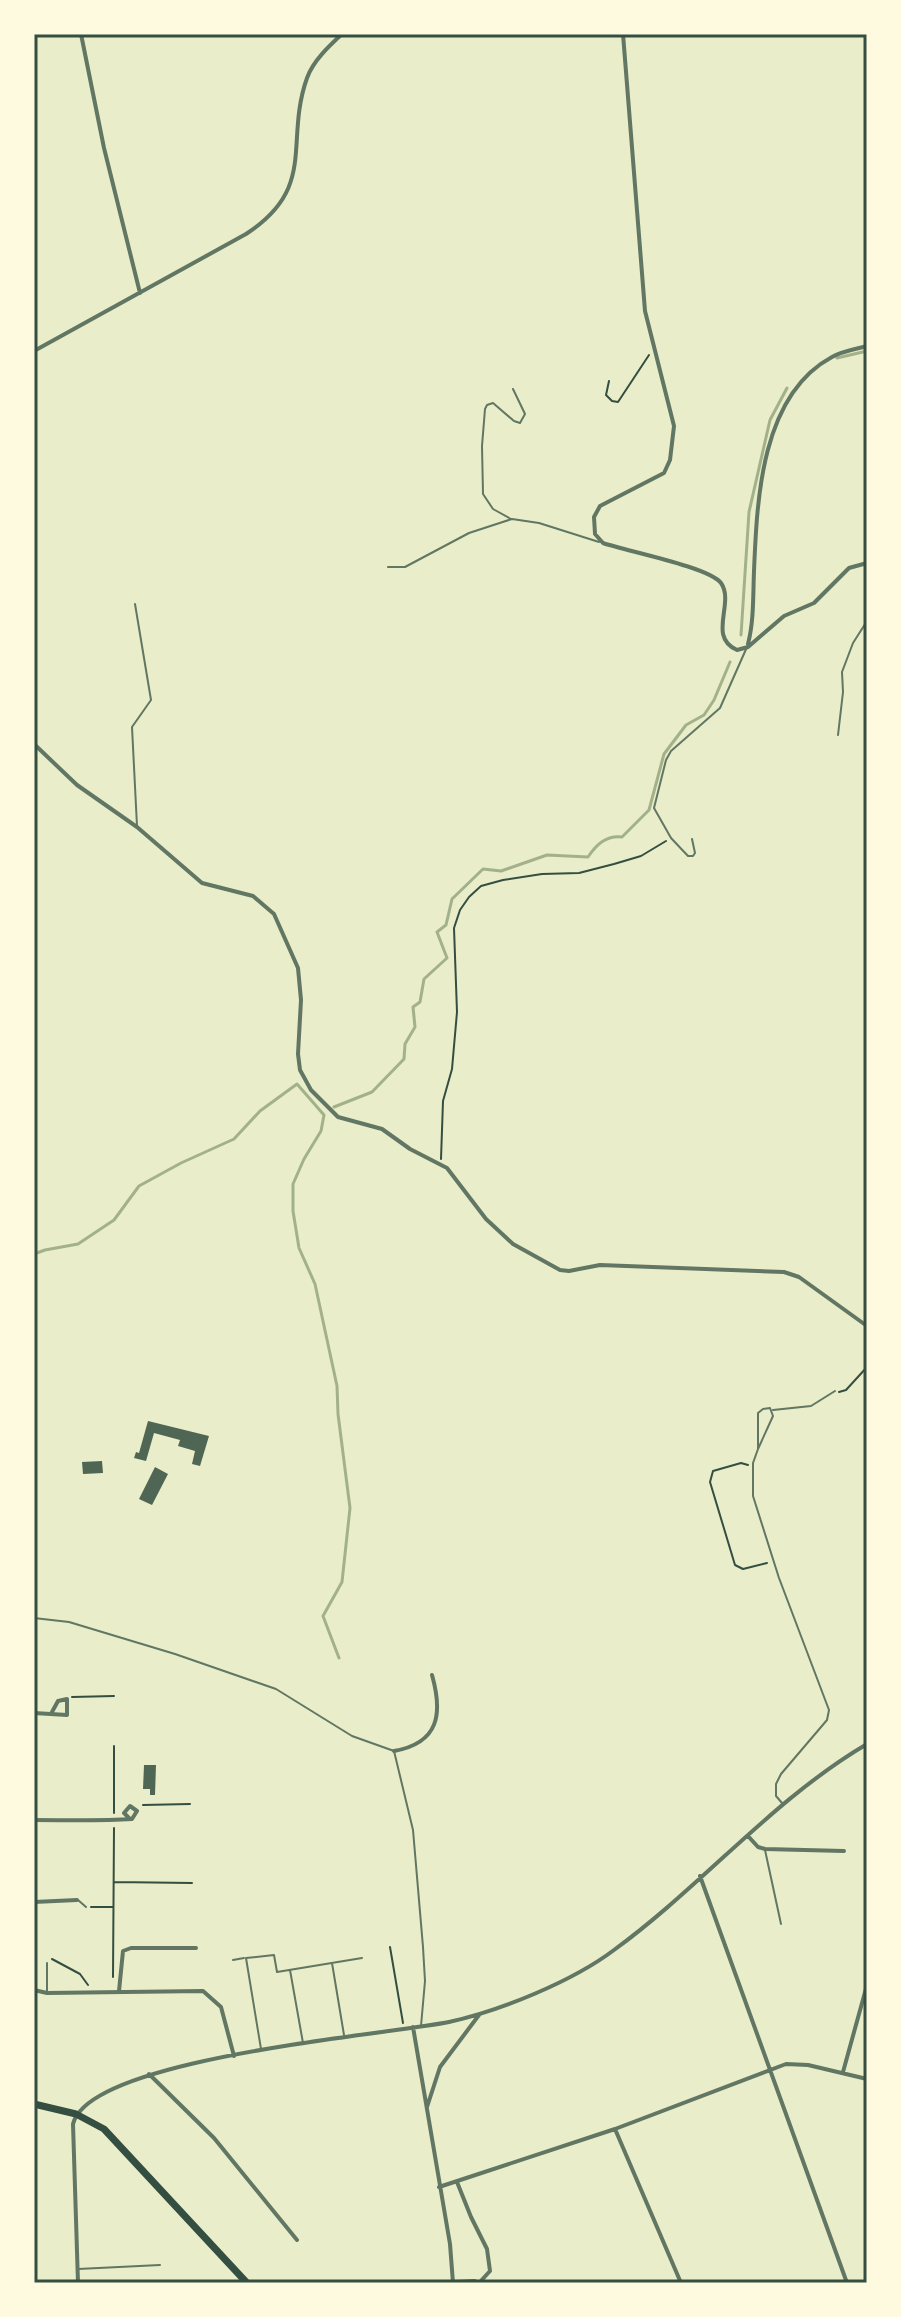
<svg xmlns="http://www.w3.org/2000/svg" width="901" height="2317" viewBox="0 0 901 2317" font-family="'Roboto Serif',serif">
<rect width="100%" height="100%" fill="#e9edc9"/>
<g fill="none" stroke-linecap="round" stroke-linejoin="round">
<path stroke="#a3b18a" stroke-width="3" d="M837 358 867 351
M741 635 749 512 770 420 787 388
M334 1107 372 1092 404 1059 405 1044 415 1027 413 1007 420 1002 424 979 447 958 437 932 446 925 452 899 483 869 501 871 547 855 588 857C596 845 606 835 622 837L649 810 664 754 686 725 704 715 714 700 730 662
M34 1254 45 1250 78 1244 114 1220 139 1186 181 1163 234 1139 260 1111 297 1084 324 1115 321 1131 304 1159 293 1184V1211L299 1248 315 1284 337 1386 338 1414 350 1508 342 1582 323 1616 339 1658"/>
</g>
<path fill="#4f6655" d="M148 1421 209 1436 200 1466 192 1464 195 1451 178 1446 180 1440 154 1433 146 1461 134 1458 136 1452 139 1453Z
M102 1461 103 1473 83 1474 82 1462Z
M155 1467 168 1474 152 1505 139 1499Z
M144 1765H156L155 1795H150V1789H143Z"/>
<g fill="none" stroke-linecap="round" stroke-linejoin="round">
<path stroke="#344e41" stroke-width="2" d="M609 381 606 395 612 401 618 402 649 355
M441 1159 443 1101 452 1069 457 1012 454 928 460 910 469 897 481 886 503 880 542 874 579 873 614 864 641 856 666 841
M839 1392 846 1390 867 1367
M748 1465 741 1463 713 1471 710 1482 735 1565 743 1569 767 1563
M72 1697 114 1696
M114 1746V1813
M143 1805 190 1804
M114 1882 192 1883
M91 1907H112
M390 1947 403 2023
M52 1959 80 1974 88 1985
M113 1977 114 1828"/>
<path stroke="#617663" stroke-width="2" d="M511 519 493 509 483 494 482 446 485 409 487 405 493 403 514 421 520 423 525 414 513 389
M388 567H405L469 533 512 519 539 523 599 542
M135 604 151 700 132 727 137 826
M838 735 843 692 842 672 853 643 867 621
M692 839 695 853 693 856H688L671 838 654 808 666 760 671 751 720 708 747 647
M773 1410 811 1406 835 1391
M758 1449 773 1416 770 1408 763 1409 758 1413V1449L753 1463V1496L779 1578 829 1710 827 1720 781 1774 776 1784V1796L782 1803
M34 1618 69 1622 175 1654 276 1689 352 1736 394 1751 413 1830 423 1947 425 1981 421 2026
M765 1850 781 1924
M78 1900 86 1907
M233 1960 244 1958
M47 1963V1992
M332 1963 344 2035
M290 1970 303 2043
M261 2049 246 1958 274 1955 277 1972 362 1958
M78 2269 160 2265"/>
<path stroke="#617663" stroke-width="4" d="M81 34 104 148 140 293
M623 34 645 311 674 426 670 460 664 473 600 506 594 517 595 534 603 543C626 551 709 567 721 583 735 603 707 637 737 650L748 647 784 616 814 603 849 568 867 563
M34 351 246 234C318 187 284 143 307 78 313 61 329 46 342 34
M748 644C754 621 753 595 754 571 757 499 761 395 832 357 842 351 856 349 867 346
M34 744 77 785 137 827 202 883 253 896 274 914 298 968 301 1000 298 1054 300 1070 311 1090 338 1117 382 1129 410 1149 447 1168 486 1219 513 1244 560 1270 569 1271 600 1265 784 1272 799 1277 867 1326
M34 1713 67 1715V1699L58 1701 52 1712
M394 1751C439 1743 443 1714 432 1675
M34 1820C67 1820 100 1821 132 1819L137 1811 130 1806 124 1813 130 1819
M748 1836 758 1847 765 1849 844 1851
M700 1876 847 2283
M34 1902 77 1900
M34 1990 47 1993 203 1991 221 2007 234 2056
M119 1991 123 1951 131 1948H196
M413 2027 450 2244 453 2283
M843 2072 867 1985
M149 2074 214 2138 297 2240
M427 2107 440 2067 479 2015
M615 2129 681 2283
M457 2182 471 2217 487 2249 490 2271 479 2283
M439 2187 615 2129 786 2064 808 2065 867 2079
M454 2282 474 2281 480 2283
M78 2283 73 2124C89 2058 385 2035 449 2022 500 2011 573 1981 614 1950 702 1886 772 1800 867 1744"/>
<path stroke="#344e41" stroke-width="7" d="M34 2104 76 2114 104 2129 247 2283"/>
</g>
<rect width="901" height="2317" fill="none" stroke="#fefae0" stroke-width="72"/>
<rect x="36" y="36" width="829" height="2245" fill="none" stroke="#344e41" stroke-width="3"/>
</svg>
